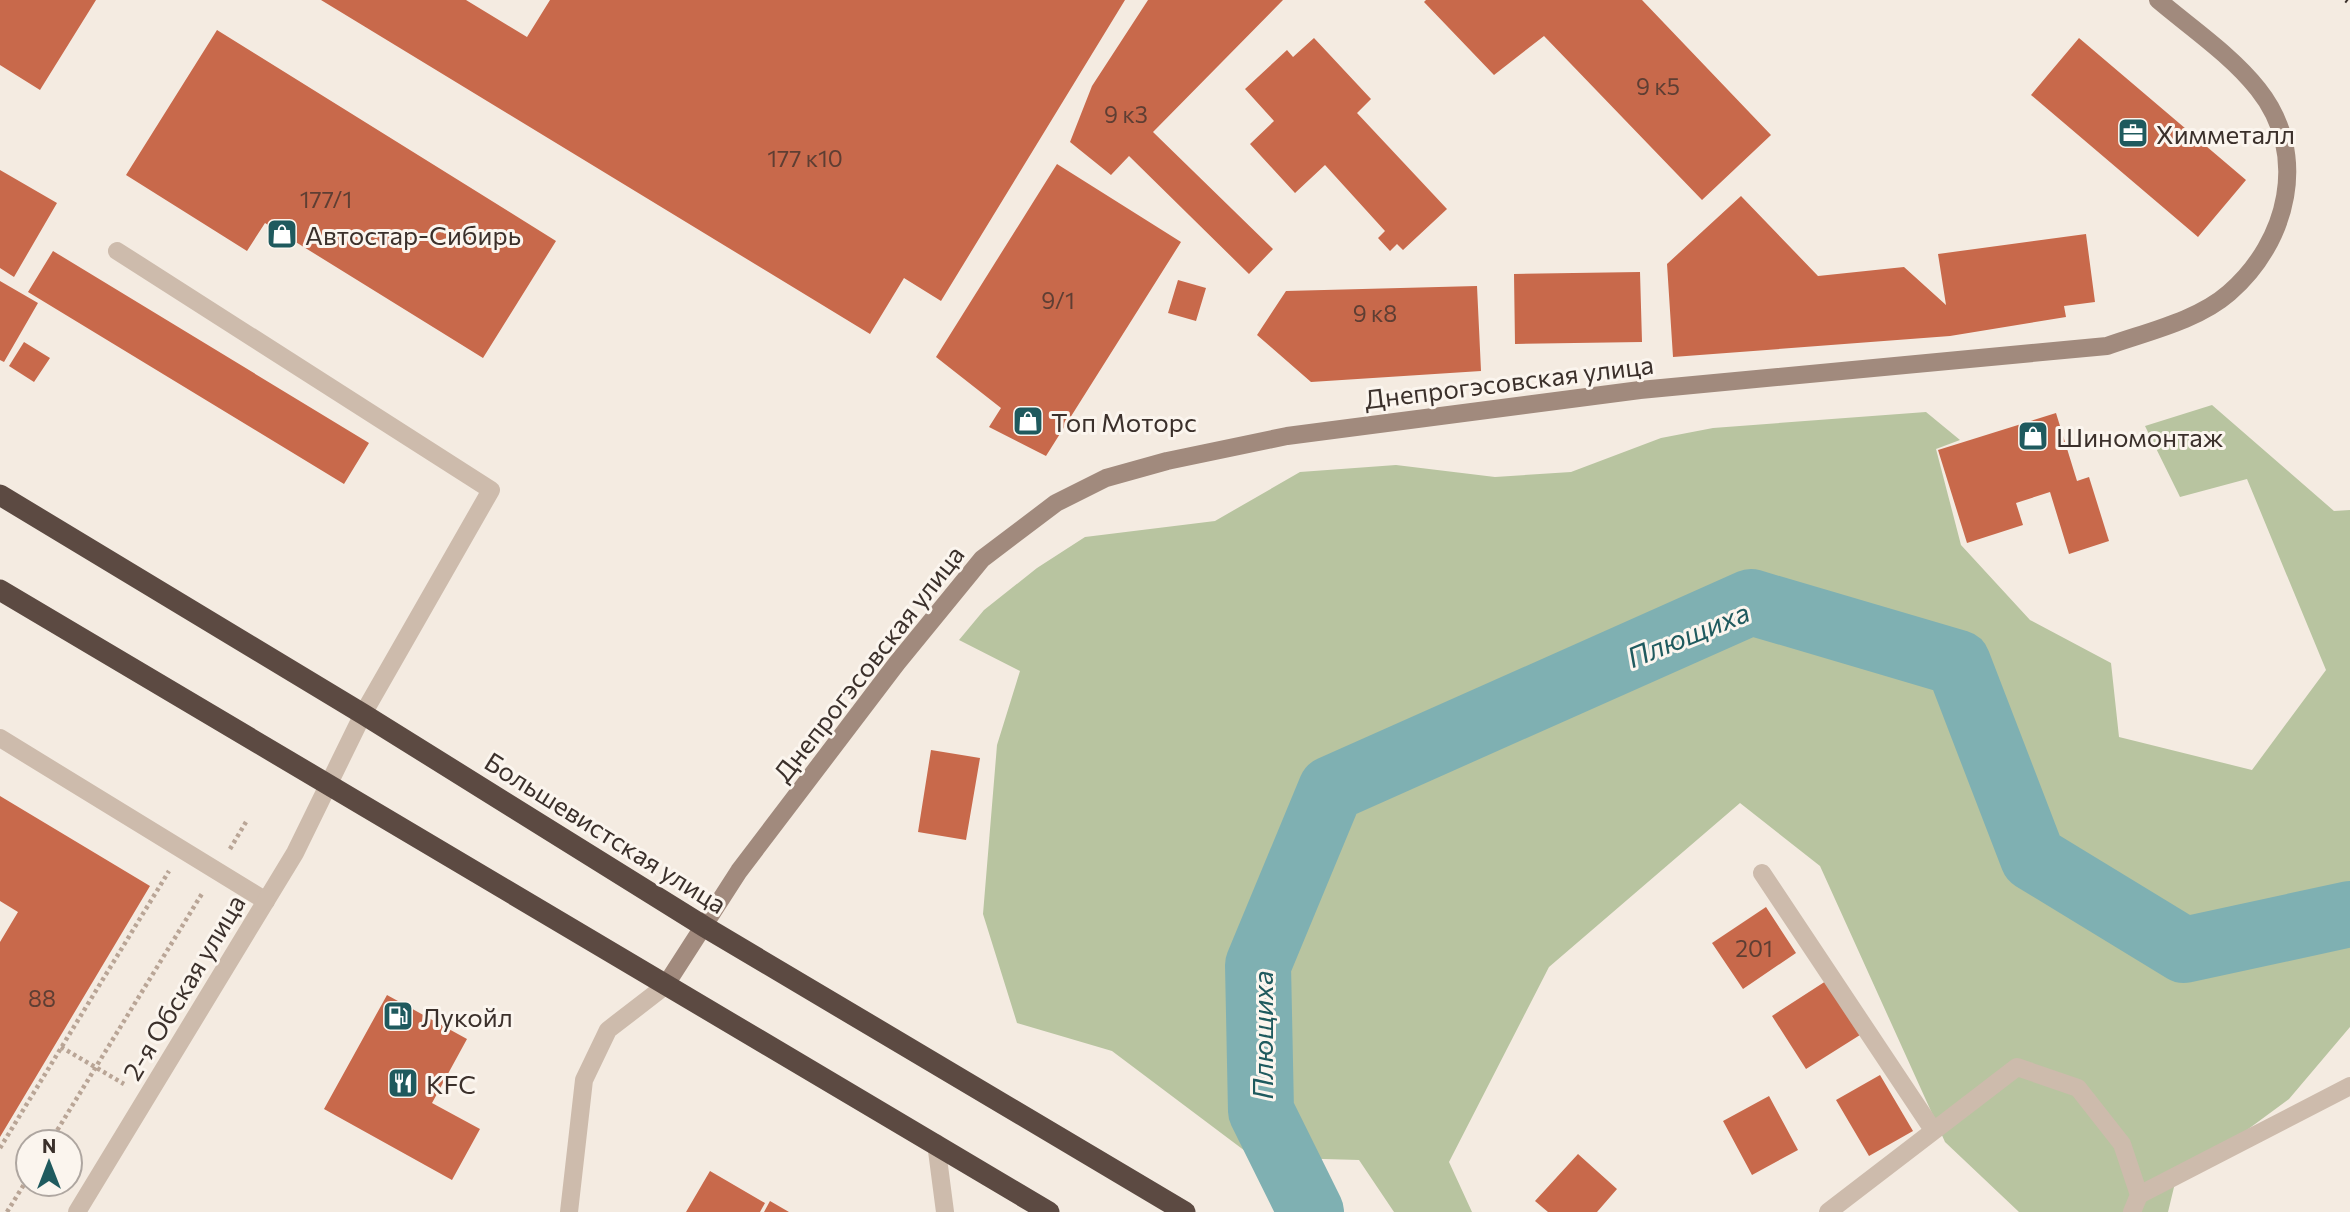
<svg xmlns="http://www.w3.org/2000/svg" width="2350" height="1212" viewBox="0 0 2350 1212" font-family="Commissioner,sans-serif">
<rect width="100%" height="100%" fill="#f4ebe1"/>
<path fill="#b8c4a0" d="M2212 405 2334 511 2350 510V1027L2289 1099 2175 1183 2168 1212H2019L1945 1142 1820 866 1740 803 1549 967 1449 1162 1472 1212H1394L1359 1160 1253 1157 1112 1051 1017 1023 983 914 997 745 1020 671 959 640 984 610 1037 568 1085 537 1215 521 1300 472 1396 465 1495 477 1571 472 1661 438 1713 428 1926 412 1960 440 1936 449 1961 545 2030 620 2111 663 2119 737 2252 770 2326 670 2247 479 2180 497 2145 426Z"/>
<g fill="none" stroke-linecap="round" stroke-linejoin="round">
<path stroke="#7fb0b2" stroke-width="66" d="M1311 1212 1261 1111 1258 965 1331 789 1751 602 1958 663 2033 858 2184 950 2350 914"/>
</g>
<path fill="#c8694b" d="M0 0H96L40 90 0 65Z
M321 0H466L527 37 550 0H1125L941 301 904 278 870 334Z
M1148 0H1283L1153 132 1273 249 1249 274 1129 156 1111 175 1070 142 1092 86Z
M1426 0H1642L1771 135 1702 200 1544 36 1494 75 1424 2Z
M217 30 556 241 483 358 265 223 247 251 126 175Z
M1314 38 1371 99 1357 113 1447 209 1403 250 1397 244 1390 251 1378 238 1385 231 1325 165 1295 193 1250 144 1274 121 1245 89 1287 50 1293 57Z
M2079 38 2246 180 2198 237 2031 95Z
M1057 164 1181 242 1046 456 989 427 1001 408 936 357Z
M0 170 57 203 14 277 0 268Z
M1741 196 1818 276 1904 267 1946 305 1938 254 2086 234 2095 302 2064 306 2066 317 1950 336 1673 357 1667 264Z
M53 251 369 443 344 484 28 292Z
M1640 272 1642 342 1515 344 1514 274Z
M1178 280 1206 288 1196 321 1168 313Z
M0 281 38 303 4 362 0 360Z
M1477 286 1481 371 1311 382 1257 335 1286 291Z
M24 342 50 358 34 382 9 366Z
M2056 413 2077 481 2089 477 2109 541 2069 554 2050 492 2016 503 2023 525 1967 543 1938 450Z
M931 750 980 758 966 840 918 832Z
M0 796 150 886 0 1137V942L18 912 0 901Z
M1766 907 1796 953 1743 989 1712 943Z
M1826 981 1860 1035 1806 1069 1772 1016Z
M387 995 467 1039 432 1103 480 1129 452 1180 324 1109Z
M1880 1075 1913 1131 1869 1156 1836 1100Z
M1769 1096 1798 1150 1752 1175 1723 1121Z
M1578 1154 1617 1189 1597 1212H1548L1535 1201Z
M710 1171 765 1203 760 1212H686Z
M770 1201 789 1212H764Z"/>
<g fill="none" stroke-linecap="round" stroke-linejoin="round">
<path stroke="#b9a596" stroke-width="4.5" stroke-dasharray="3.5 3.5" stroke-linecap="butt" d="M230 849 246 822
M61 1047 124 1084
M50 1142 203 892
M0 1148 169 871
M7 1212 28 1178"/>
<path stroke="#cdbbac" stroke-width="18" d="M117 251 491 490 363 714
M0 738 266 901
M1762 873 1933 1130
M1828 1212 2017 1067 2078 1088 2122 1144 2139 1195
M2132 1212 2139 1195 2350 1086"/>
<path stroke="#cdbbac" stroke-width="18" d="M936 1143 945 1212
M77 1212 295 853 363 714
M569 1212 584 1080 608 1030 665 986"/>
<path stroke="#a18a7d" stroke-width="18" d="M665 986 739 871 897 663 982 559 1056 503 1106 478 1167 461 1287 436 1640 390 2107 346C2146 332 2197 321 2229 293 2288 242 2310 154 2258 89 2231 55 2191 28 2158 0"/>
<path stroke="#5c4a42" stroke-width="21" d="M0 495 363 714 705 927 1185 1212
M0 590 1049 1212"/>
<path stroke="#3b302b" stroke-width="5" stroke-dasharray="2 5" stroke-linecap="butt" d="M2346 0 2350 3"/>
</g>
<defs>
<g id="office-square" transform="scale(1.575)"><rect x="-9" y="-9" width="18" height="18" rx="4" fill="#1f5a5e" stroke="#fbf5ee"/><path d="M-6-3h4V-5.5h4V-3h4V5H-6ZM-1-4.5V-3h2v-1.5ZM-6 0V1H6V0Z" fill="#fff"/></g>
<g id="shop-square" transform="scale(1.575)"><rect x="-9" y="-9" width="18" height="18" rx="4" fill="#1f5a5e" stroke="#fbf5ee"/><path d="M-5-2.5h2.3a2.7 3.5 0 0 1 5.4 0H5L5.5 6h-11ZM-1.5-2.5h3a1.5 2.3 0 0 0-3 0Z" fill="#fff"/></g>
<g id="fuel-square" transform="scale(1.575)"><rect x="-9" y="-9" width="18" height="18" rx="4" fill="#1f5a5e" stroke="#fbf5ee"/><path d="M-5.5-6h7V0h2V4h1.3V-2.5L3-4.5l.8-.8L6-3V5H2.5V1h-1V6h-7ZM-4.2-4.7v3.2H.2V-4.7Z" fill="#fff"/></g>
<g id="restaurant-square" transform="scale(1.575)"><rect x="-9" y="-9" width="18" height="18" rx="4" fill="#1f5a5e" stroke="#fbf5ee"/><path d="M-5-6h1v4h1v-4h1v4h1v-4h1v5L-1.5 .5V6h-2V.5L-5-1ZM5-6V6H3V1.5H1.5Q1.5-4 5-6Z" fill="#fff"/></g>
</defs>
<g fill-rule="evenodd">
<use href="#office-square" x="2133" y="133"/>
<use href="#shop-square" x="282" y="234"/>
<use href="#shop-square" x="1028" y="421"/>
<use href="#shop-square" x="2033" y="436"/>
<use href="#fuel-square" x="398" y="1016"/>
<use href="#restaurant-square" x="403" y="1083"/>
</g>
<g text-anchor="middle" dominant-baseline="central" stroke-width="6" stroke-linejoin="round" paint-order="stroke">
<g font-size="23" fill="#5e3e33">
<text x="1658" y="86">9 к5</text>
<text x="1126" y="114">9 к3</text>
<text x="805" y="158">177 к10</text>
<text x="326" y="199">177/1</text>
<text x="1058" y="300">9/1</text>
<text x="1375" y="313">9 к8</text>
<text x="1754" y="948">201</text>
<text x="42" y="998">88</text>
</g>
<g font-size="26" fill="#3b302b" stroke="#fbf5ee" text-anchor="start">
<text x="2156" y="133">Химметалл</text>
<text x="305" y="234">Автостар-Сибирь</text>
<text x="1051" y="421">Топ Моторс</text>
<text x="2056" y="436">Шиномонтаж</text>
<text x="421" y="1016">Лукойл</text>
<text x="426" y="1083">KFC</text>
</g>
<g font-size="26" fill="#3b302b" stroke="#fbf5ee">
<text transform="translate(1509 381) rotate(-7)">Днепрогэсовская улица</text>
<text transform="translate(868 663) rotate(-52)">Днепрогэсовская улица</text>
<text transform="translate(606 832) rotate(32)">Большевистская улица</text>
<text transform="translate(183 987) rotate(-59)">2-я Обская улица</text>
</g>
<g font-size="28" font-style="italic" fill="#1f5a5e" stroke="#fbf5ee">
<text transform="translate(1688 634) rotate(-22)">Плющиха</text>
<text transform="translate(1262 1035) rotate(-90)">Плющиха</text>
</g>
</g>
<g transform="translate(49 1163)"><circle r="33" fill="#fbf5ee" stroke="#aea6a0" stroke-width="2"/>
<path d="M0-5L12 26L0 18L-12 26Z" fill="#1f5a5e"/>
<text y="-10" font-size="19" font-weight="bold" text-anchor="middle" fill="#3b302b">N</text>
</g>
</svg>
